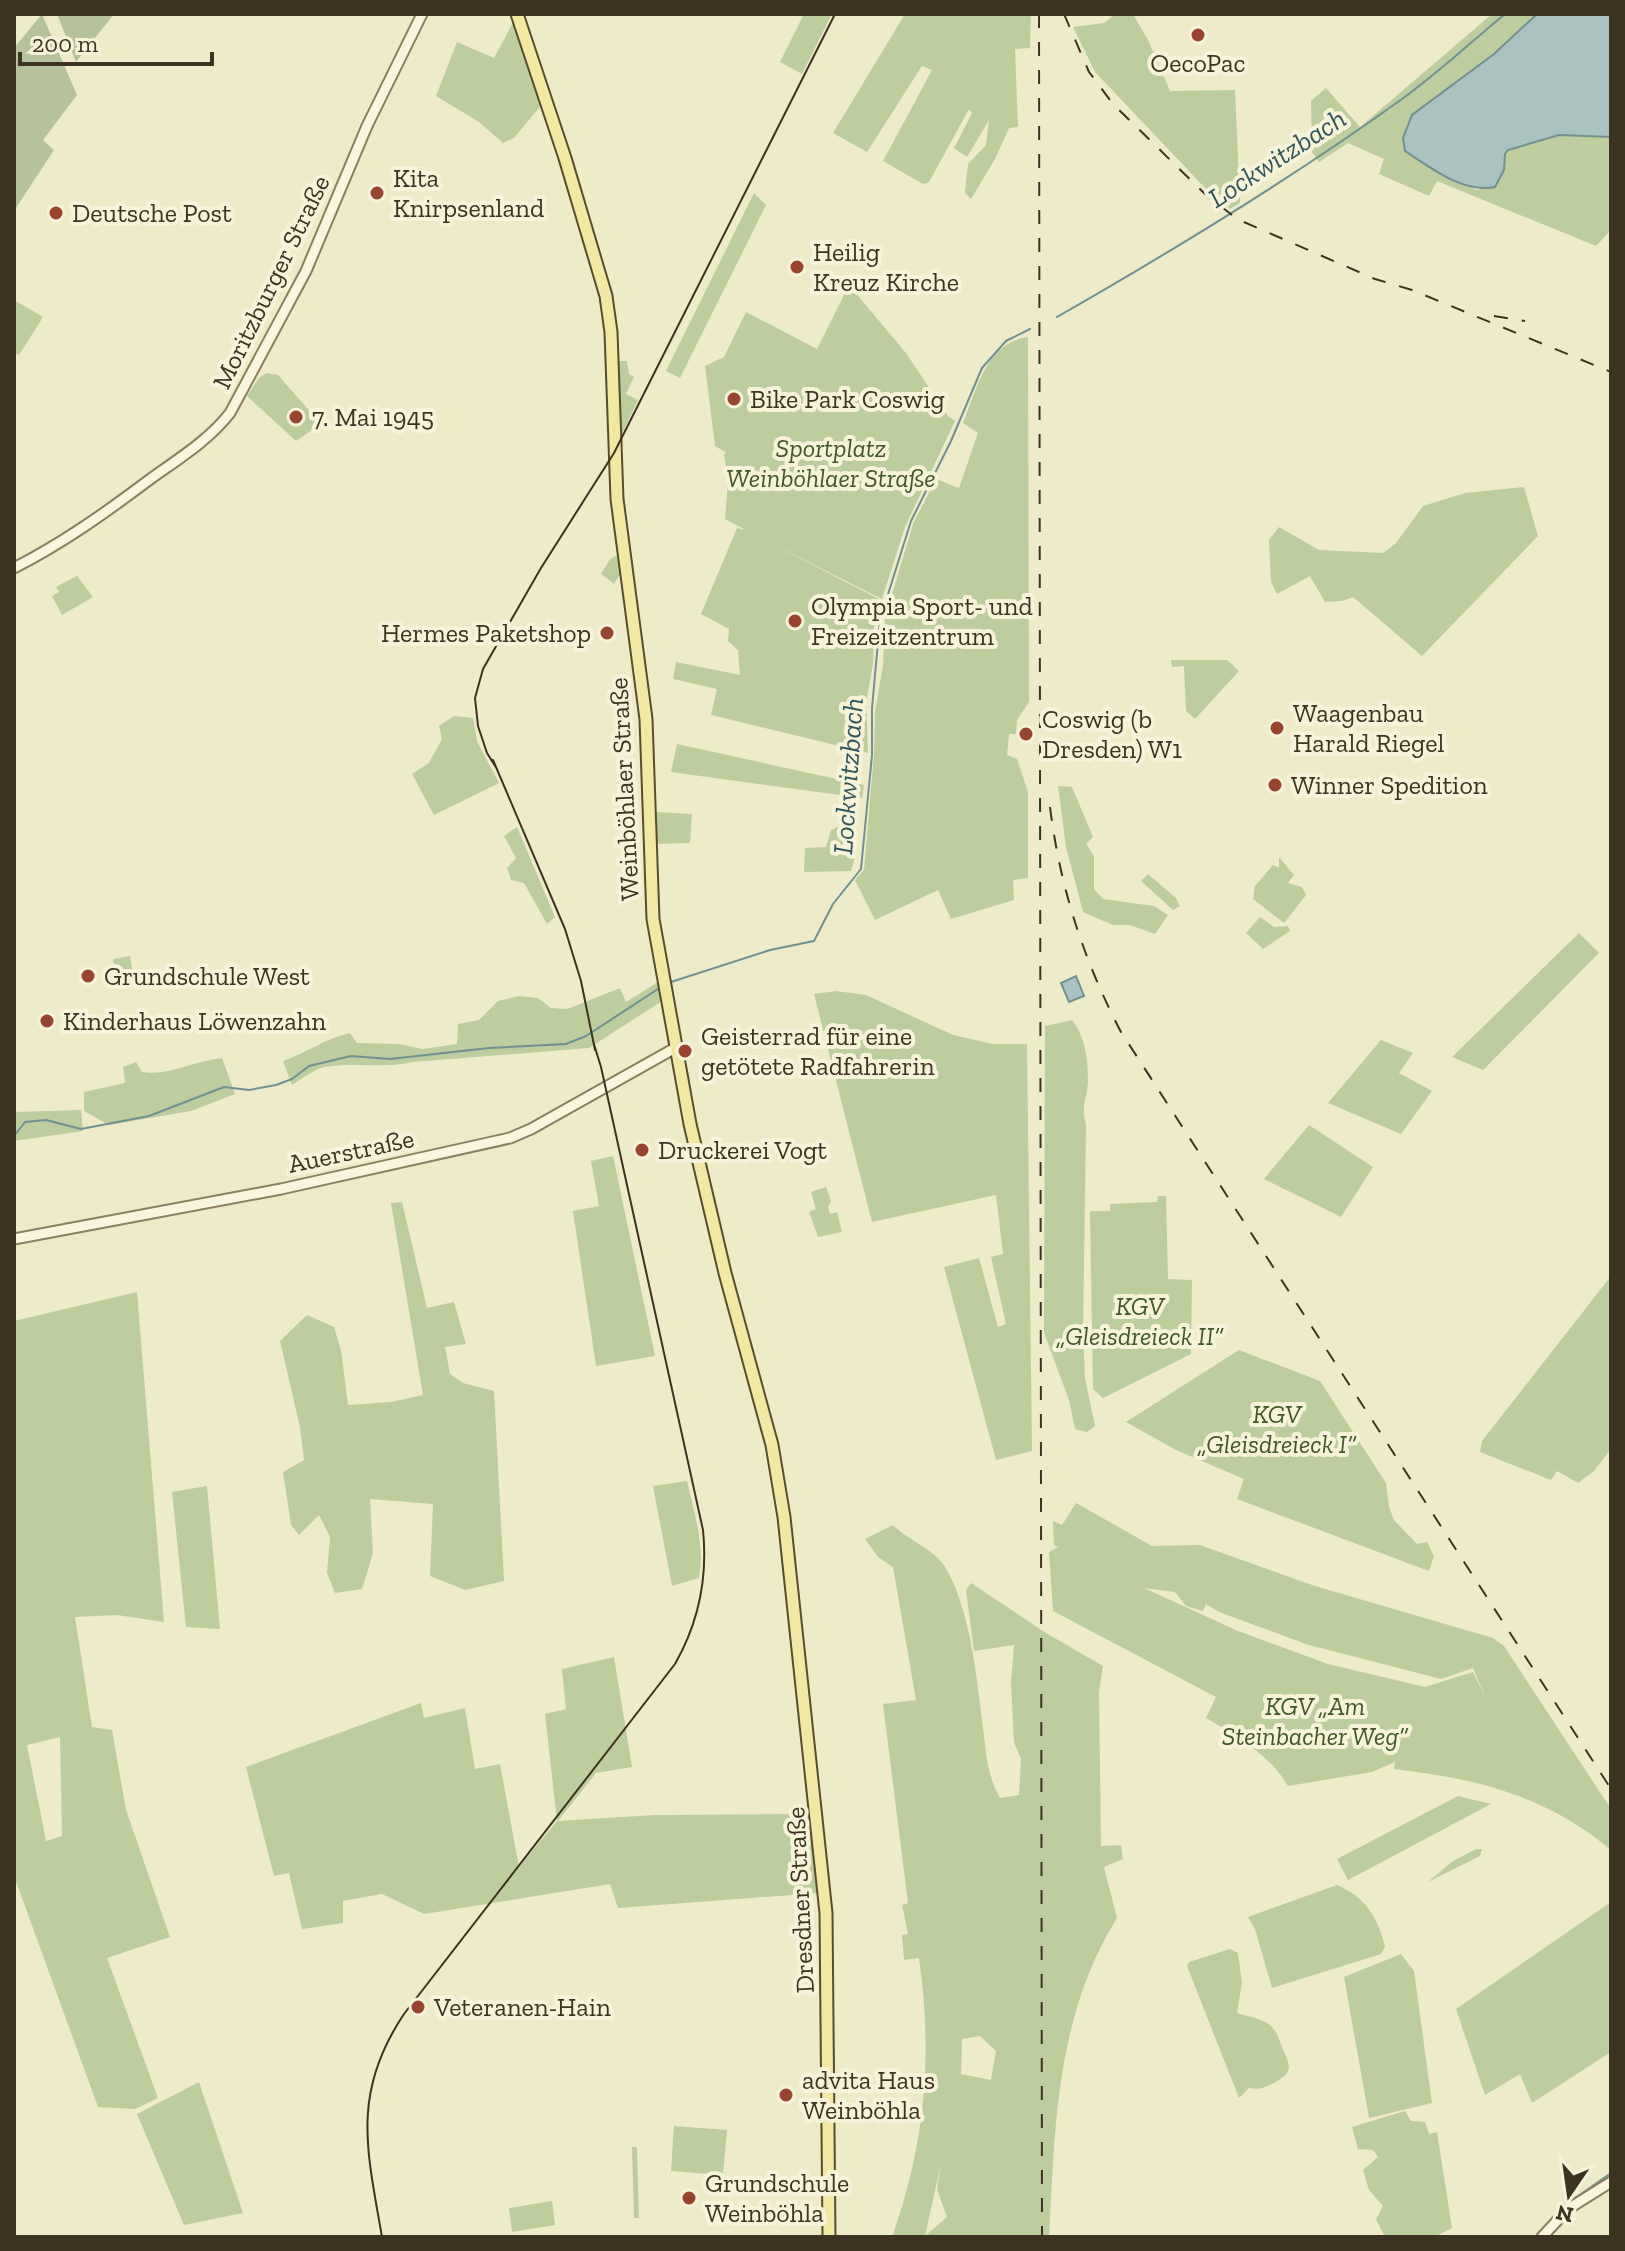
<svg xmlns="http://www.w3.org/2000/svg" width="1625" height="2251" viewBox="0 0 1625 2251" font-family="'Zilla Slab',serif">
<rect width="100%" height="100%" fill="#eeebc9"/>
<path fill="#bdcd9d" fill-rule="evenodd" d="M804 14H832L802 74 780 62Z
M905 14H1031L1030 48 1015 49 1018 127 1009 128 995 159 971 199 965 193 968 164 986 145 989 120 967 157 954 148 972 113 969 109 929 182 923 184 883 161 932 70 922 66 867 152 833 133Z
M1115 14H1133L1148 40 1170 91 1235 90 1240 203 1230 209 1207 190 1095 72 1073 27 1104 23Z
M1492 14H1537L1494 54 1412 115 1403 138 1440 173 1478 190 1504 170 1505 154 1508 150 1559 135 1611 137V230L1596 246 1437 181 1429 196 1379 174 1384 159 1348 143 1319 162 1312 152 1311 101 1326 88 1360 127Z
M515 19 543 103 514 138 503 143 479 122 436 96 457 42 494 58Z
M754 193 766 205 680 378 666 371Z
M849 285 906 353 948 416 955 421 905 527 882 599 760 538 883 601 874 628 873 664 866 703 868 753 711 715 717 689 673 679 676 662 740 675 738 650 728 641 729 629 701 614 737 528 746 530 725 519 728 482 724 454 727 453 715 446 705 366 724 357 746 312 817 349Z
M14 300 43 317 19 355 14 353Z
M1028 337 1029 702 1017 720 1016 734H1009L1007 755 1017 759 1028 792V878L1013 880 1014 900 951 919 938 890 875 920 855 880 864 870 874 753 875 711 883 666 885 618 913 524 936 479 959 488 978 433 963 423C977 389 986 343 1028 337Z
M616 361H627L629 374 634 377 626 394 638 400 618 442Z
M267 373 278 375 321 424 296 441 247 396 259 378Z
M1524 487 1538 536 1422 656 1353 597 1342 601 1325 602 1310 576 1277 594 1271 582 1269 540 1279 527 1319 550 1383 553 1396 543 1423 506 1465 493Z
M619 554 623 570 614 584 601 574 610 559Z
M77 576 93 597 62 615 52 596 59 592 56 587Z
M1171 660H1227L1239 671 1195 719 1186 711 1184 666 1172 667Z
M454 716 473 718 477 741 499 783 434 815 412 774 429 763 442 739 439 726Z
M677 744 864 785 862 798 671 772Z
M1058 786 1072 787 1093 837 1086 844 1094 856V889L1103 899 1154 906 1168 915 1155 934 1130 925H1113L1083 912 1066 847Z
M655 812 692 814 690 843 653 844Z
M517 827 555 917 547 924 524 883 511 880 507 868 516 858 504 836Z
M837 827 847 833 855 857 851 871 804 872 805 848 826 847 831 830Z
M1279 857 1294 875 1288 883 1302 887 1306 895 1284 923 1253 899 1255 886 1273 865 1279 868Z
M1148 874 1176 898 1180 906 1173 910 1141 881Z
M1260 917 1274 927 1288 926 1290 931 1263 949 1246 933Z
M1579 933 1599 953 1483 1070 1452 1057Z
M130 956 135 985 117 987 113 959Z
M658 982 662 1001 589 1048 413 1062C383 1069 355 1062 325 1067 314 1069 302 1079 292 1085L283 1061C308 1052 324 1039 350 1033L357 1043 399 1044 423 1049 457 1044 458 1024 479 1020 498 1001 519 996 538 998 551 1008 567 1009 620 988 626 1002Z
M836 991 866 995 953 1035 993 1044H1027L1032 1451 996 1460 944 1267 979 1258 998 1327 1006 1324 991 1257 1003 1254 996 1195 872 1222 814 994Z
M1072 1020C1085 1036 1088 1059 1088 1080 1088 1097 1080 1106 1086 1124L1083 1334 1085 1378 1095 1426 1087 1432 1075 1429 1069 1400 1044 1333 1045 1026Z
M1381 1040 1413 1053 1399 1073 1432 1091 1401 1134 1328 1103Z
M222 1058 235 1094 191 1111 109 1125 84 1111V1092L125 1083 123 1067 136 1062 142 1072C170 1076 193 1061 222 1058Z
M81 1110 83 1131 14 1141V1112Z
M1309 1125 1373 1167 1341 1217 1264 1179Z
M613 1156 655 1356 596 1366 573 1211 599 1206 591 1161Z
M826 1187 831 1201 828 1207 830 1214 837 1212 842 1232 818 1237 809 1212 816 1209 811 1192Z
M1158 1196H1166L1168 1279 1192 1280 1191 1354 1103 1398 1093 1389 1090 1211H1110V1204L1157 1202Z
M402 1202 427 1308 454 1302 466 1344 445 1347 450 1374 463 1383 494 1391 504 1581 465 1590 430 1576 433 1504 370 1499 373 1553 362 1589 335 1593 327 1573 330 1537 319 1515 299 1535 291 1525 283 1472 304 1460 300 1427 280 1341 307 1315 334 1327 341 1350 348 1405 391 1402 423 1395 391 1203Z
M1611 1276V1449L1594 1471 1578 1483 1557 1471 1551 1480 1480 1452 1482 1441Z
M137 1292 164 1622 117 1615 75 1617 92 1727 112 1730 126 1810 170 1937 107 1958 158 2098 135 2109 98 2107 14 1876V1321ZM60 1737 62 1836 46 1841 27 1745Z
M1239 1350 1320 1381 1386 1483 1389 1507 1394 1520 1417 1544 1427 1542 1434 1556 1429 1571 1237 1499 1244 1479 1176 1450 1126 1422Z
M687 1481C694 1512 705 1545 699 1578L672 1586 653 1486Z
M207 1486 220 1629 186 1627 172 1492Z
M1076 1503 1152 1546 1200 1545 1315 1586 1493 1638 1504 1646 1611 1809V1850C1548 1796 1474 1778 1394 1769L1395 1762 1372 1772 1288 1786C1269 1754 1238 1737 1206 1718L1216 1697 1053 1611 1049 1552 1058 1547 1054 1545 1053 1521 1062 1525ZM1144 1588 1175 1592 1186 1606 1203 1611 1206 1604 1219 1612 1309 1645 1441 1679 1473 1668 1486 1698 1473 1672 1425 1687 1328 1664 1238 1631Z
M893 1525C909 1541 933 1548 945 1567 969 1605 977 1677 982 1721 986 1748 986 1774 1000 1798L1019 1795 1021 1759 1014 1742 1011 1683 1014 1645 974 1651 966 1590 971 1583 1046 1633 1103 1666 1099 1692 1101 1846 1121 1845 1123 1859 1104 1867 1117 1918C1056 2016 1055 2126 1049 2237H892C925 2145 933 2056 919 1958L904 1960 902 1935 908 1934 902 1905 908 1903 883 1704 916 1700 893 1567 878 1557 865 1539ZM980 2036 996 2051 991 2080 961 2074 962 2039ZM941 2164 937 2189 947 2217 925 2236Z
M614 1657 632 1767 596 1773 558 1821 655 1815 811 1814 819 1893 618 1908 610 1884 424 1914 382 1894 343 1901V1923L302 1929 289 1873 274 1876 246 1767 421 1703 424 1718 465 1708 475 1769 500 1764 519 1867 557 1821 545 1714 566 1709 562 1669Z
M1458 1796 1491 1804 1348 1880 1337 1859Z
M1476 1849H1482L1480 1856 1428 1882 1453 1861Z
M1337 1885C1365 1897 1378 1917 1385 1947L1381 1954 1272 1988 1255 1929 1248 1917Z
M1611 1902V2052L1532 2103 1520 2074 1485 2095 1456 2009Z
M1230 1949 1238 1953 1242 1983 1237 2013C1247 2016 1259 2018 1267 2023 1275 2028 1278 2036 1281 2044 1290 2067 1296 2071 1272 2084 1263 2088 1259 2090 1249 2088L1239 2098 1187 1966 1189 1962Z
M1401 1954 1414 1971 1432 2103 1369 2118 1344 1977Z
M199 2082 243 2213 184 2225 137 2114Z
M1405 2111 1411 2121 1425 2122 1429 2134 1437 2132 1452 2228 1434 2237H1385L1376 2219 1383 2206 1369 2190 1363 2170 1378 2157 1373 2150 1358 2149 1352 2127Z
M674 2126 727 2130 723 2175 671 2171Z
M632 2147H637L639 2218H634Z
M552 2201 555 2225 512 2232 509 2208Z"/>
<path fill="#b5c29b" d="M42 14 77 95 43 140 54 150 14 211V48Z
M57 14H114L76 62Z"/>
<path fill="#aac3c1" stroke="#709190" stroke-width="2" d="M1537 14H1611V137L1559 135 1508 150 1505 154 1504 170 1495 187C1462 193 1431 168 1405 151L1403 138 1412 115 1494 54Z
M1076 976 1084 996 1069 1002 1061 983Z"/>
<g fill="none" stroke-linecap="round" stroke-linejoin="round">
<path stroke="#709190" stroke-width="2" d="M1057 317C1176 249 1291 179 1402 99 1438 73 1471 42 1505 14
M671 982 770 950 814 941 833 904 861 869 872 755V708L880 620 911 521 951 441 982 368 1006 341 1030 329
M14 1136 25 1122 46 1120 81 1129 149 1116 224 1087 249 1090 276 1085 292 1079 309 1066 351 1056 390 1059 489 1048 566 1044 586 1036 661 987
M1571 2201 1611 2173"/>
<g stroke="#8b7f5e" stroke-width="13">
<path id="minor" d="M14 568C63 543 105 513 149 480 178 459 208 441 230 413L306 271 367 126 422 14
M14 1239 281 1189 510 1138 531 1129 677 1047
M1542 2237 1568 2209 1611 2182"/>
</g>
<g stroke="#594c31" stroke-width="15">
<path id="major" d="M517 14 565 158 606 296 611 332 617 499 646 719 653 919 690 1124 725 1273 772 1445 784 1517 826 1913 829 2237"/>
</g>
<use href="#minor" stroke="#f9f6dd" stroke-width="9"/>
<use href="#major" stroke="#f0e8a3" stroke-width="11"/>
<path stroke="#3c3321" stroke-width="2" d="M493 760 565 929 581 981 595 1050
M497 769 487 753 478 726 475 698 483 669 541 568 614 453 835 14
M382 2237C367 2150 351 2093 404 2014L675 1664C699 1622 708 1579 703 1530L601 1067 593 1041"/>
<path stroke="#3c3321" stroke-width="2" stroke-dasharray="14 14" stroke-linecap="butt" d="M1039 14 1042 2237
M1064 14 1089 72 1113 104 1204 193 1237 219 1375 279 1412 290 1611 372
M1494 316 1525 321
M1050 807C1060 888 1084 961 1121 1032L1611 1789"/>
</g>
<g fill="#99442e" stroke="#f6f3d9" stroke-width="3">
<circle cx="1198" cy="35" r="8"/>
<circle cx="377" cy="193" r="8"/>
<circle cx="56" cy="213" r="8"/>
<circle cx="797" cy="267" r="8"/>
<circle cx="734" cy="399" r="8"/>
<circle cx="296" cy="417" r="8"/>
<circle cx="795" cy="621" r="8"/>
<circle cx="607" cy="633" r="8"/>
<circle cx="1277" cy="728" r="8"/>
<circle cx="1026" cy="734" r="8"/>
<circle cx="1275" cy="785" r="8"/>
<circle cx="88" cy="976" r="8"/>
<circle cx="47" cy="1021" r="8"/>
<circle cx="685" cy="1051" r="8"/>
<circle cx="642" cy="1150" r="8"/>
<circle cx="418" cy="2007" r="8"/>
<circle cx="786" cy="2095" r="8"/>
<circle cx="689" cy="2198" r="8"/>
</g>
<g text-anchor="middle" dominant-baseline="central" stroke-width="8" stroke-linejoin="round" paint-order="stroke">
<g font-size="26" fill="#3c3321" stroke="#f6f3d9" text-anchor="start">
<text x="1198" y="63" text-anchor="middle">OecoPac</text>
<text x="393" y="178">Kita<tspan x="393" dy="30">Knirpsenland</tspan></text>
<text x="72" y="213">Deutsche Post</text>
<text x="813" y="252">Heilig<tspan x="813" dy="30">Kreuz Kirche</tspan></text>
<text x="750" y="399">Bike Park Coswig</text>
<text x="312" y="417">7. Mai 1945</text>
<text x="811" y="606">Olympia Sport- und<tspan x="811" dy="30">Freizeitzentrum</tspan></text>
<text x="591" y="633" text-anchor="end">Hermes Paketshop</text>
<text x="1293" y="713">Waagenbau<tspan x="1293" dy="30">Harald Riegel</tspan></text>
<text x="1042" y="719">Coswig (b<tspan x="1042" dy="30">Dresden) W1</tspan></text>
<text x="1291" y="785">Winner Spedition</text>
<text x="104" y="976">Grundschule West</text>
<text x="63" y="1021">Kinderhaus Löwenzahn</text>
<text x="701" y="1036">Geisterrad für eine<tspan x="701" dy="30">getötete Radfahrerin</tspan></text>
<text x="658" y="1150">Druckerei Vogt</text>
<text x="434" y="2007">Veteranen-Hain</text>
<text x="802" y="2080">advita Haus<tspan x="802" dy="30">Weinböhla</tspan></text>
<text x="705" y="2183">Grundschule<tspan x="705" dy="30">Weinböhla</tspan></text>
</g>
<g font-size="26" fill="#3c3321" stroke="#f6f3d9">
<text transform="translate(271 282) rotate(-64)">Moritzburger Straße</text>
<text transform="translate(624 789) rotate(-93)">Weinböhlaer Straße</text>
<text transform="translate(351 1151) rotate(-12)">Auerstraße</text>
<text transform="translate(800 1900) rotate(-93)">Dresdner Straße</text>
</g>
<g font-size="26" font-style="italic" fill="#425828" stroke="#f6f3d9">
<text x="831" y="448">Sportplatz<tspan x="831" dy="30">Weinböhlaer Straße</tspan></text>
<text x="1140" y="1306">KGV<tspan x="1140" dy="30">„Gleisdreieck II“</tspan></text>
<text x="1277" y="1414">KGV<tspan x="1277" dy="30">„Gleisdreieck I“</tspan></text>
<text x="1315" y="1706">KGV „Am<tspan x="1315" dy="30">Steinbacher Weg“</tspan></text>
</g>
<g font-size="28" font-style="italic" fill="#31555b" stroke="#f6f3d9">
<text transform="translate(1277 158) rotate(-33)">Lockwitzbach</text>
<text transform="translate(848 776) rotate(-86)">Lockwitzbach</text>
</g>
</g>
<rect width="1625" height="2251" fill="none" stroke="#3c3321" stroke-width="32"/>
<g transform="translate(1569 2195) rotate(193)" stroke="#f6f3d9" stroke-width="6" paint-order="stroke">
<path d="M0-6L14 30L0 20L-14 30Z" fill="#3c3321"/>
<text y="-12" font-size="22" font-weight="bold" text-anchor="middle" fill="#3c3321">N</text>
</g>
<path d="M20 52v12h192v-12" fill="none" stroke="#3c3321" stroke-width="4"/>
<text x="32" y="52" font-size="24" fill="#3c3321" stroke="#f6f3d9" stroke-width="6" paint-order="stroke">200 m</text>
</svg>
